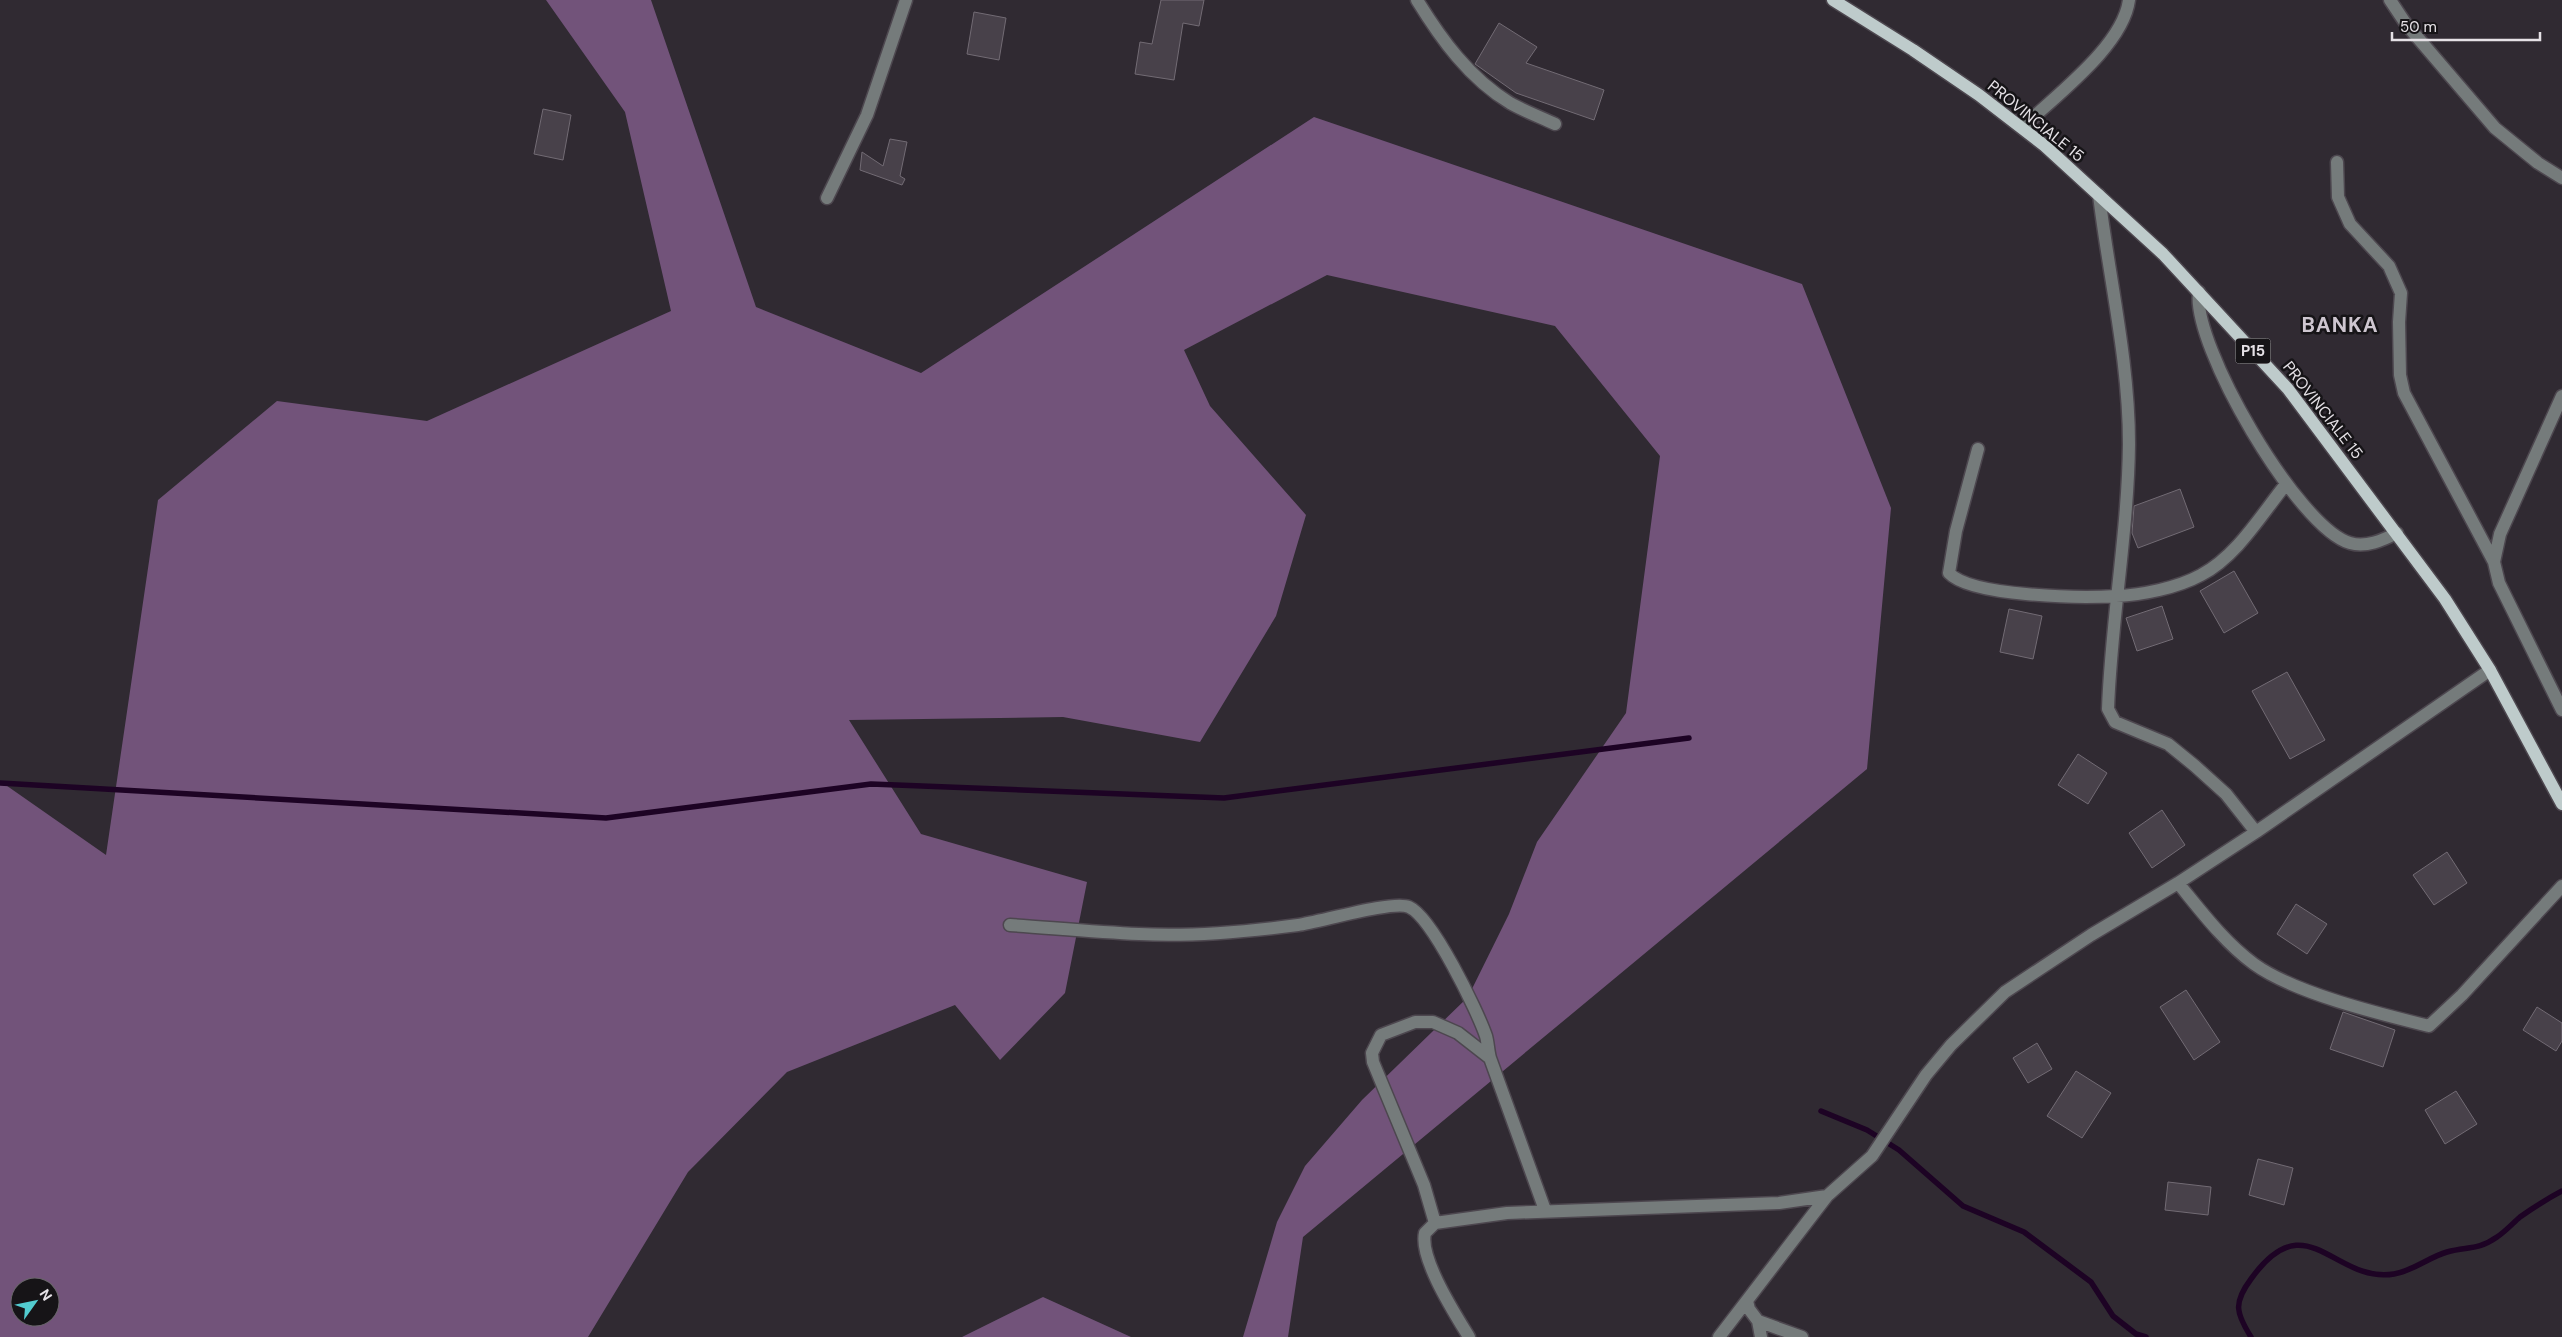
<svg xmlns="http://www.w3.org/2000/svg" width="2562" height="1337" viewBox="0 0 2562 1337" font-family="'DM Sans',sans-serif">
<rect width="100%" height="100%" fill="#302a32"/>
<path fill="#72537a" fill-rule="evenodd" d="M546 0H651L756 307 921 373 1314 117 1802 284 1891 508 1867 769 1303 1237 1288 1337H1243L1277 1222 1305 1166 1362 1100 1468 997 1509 914 1537 842 1626 713 1660 456 1555 326 1327 275 1184 350 1210 406 1306 515 1276 616 1200 742 1063 717 849 720 921 834 1087 882 1065 993 1000 1060 955 1005 787 1072 688 1172 588 1337H0V781L106 855 158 500 277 401 427 421 671 311 625 112ZM20 1287H50V1317H20Z
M1043 1297 1131 1337H962Z"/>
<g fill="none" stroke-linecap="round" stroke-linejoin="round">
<path stroke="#1d0324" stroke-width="5.5" d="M0 783 606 818 871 784 1224 798 1689 738
M1821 1111 1867 1130 1899 1150 1963 1206 2024 1232 2091 1282 2113 1316 2136 1334 2146 1337
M2251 1337C2236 1313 2233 1303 2251 1279 2307 1201 2334 1284 2394 1274 2413 1271 2429 1257 2447 1252 2467 1246 2477 1251 2497 1237 2506 1231 2513 1223 2520 1217 2534 1207 2547 1199 2562 1191"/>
</g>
<path fill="#48414a" stroke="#726b74" d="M1161 0H1204L1199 26 1183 23 1174 80 1135 74 1140 42 1152 44Z
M974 12 1006 18 999 60 967 54Z
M1499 23 1537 47 1526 63 1604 90 1594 120 1516 93 1475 64Z
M543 109 571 115 563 160 534 154Z
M890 139 907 142 900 176 905 179 902 185 860 170 862 152 883 166Z
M2180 489 2194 527 2138 548 2132 533 2134 506Z
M2234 571 2258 613 2224 633 2200 591Z
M2162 606 2173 639 2137 651 2126 618Z
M2009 609 2042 616 2033 659 2000 652Z
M2287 672 2325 740 2290 759 2252 691Z
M2078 754 2107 773 2088 804 2058 785Z
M2162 810 2185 845 2152 868 2129 833Z
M2447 852 2467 883 2434 905 2413 875Z
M2296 904 2327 924 2307 954 2277 934Z
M2186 990 2220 1042 2194 1060 2160 1007Z
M2537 1007 2562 1023V1041L2556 1051 2523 1030Z
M2343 1012 2395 1030 2383 1067 2330 1049Z
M2037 1043 2052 1069 2028 1083 2013 1058Z
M2076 1071 2111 1093 2082 1138 2047 1116Z
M2456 1091 2477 1124 2445 1144 2425 1110Z
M2258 1159 2293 1168 2284 1205 2249 1195Z
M2168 1182 2211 1187 2208 1215 2165 1210Z"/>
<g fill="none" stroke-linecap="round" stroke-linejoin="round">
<g stroke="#4d474f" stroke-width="15">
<path id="minor" d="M1417 0C1441 39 1469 78 1510 103 1524 111 1540 117 1555 124
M2390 0 2406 24 2495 128 2538 163 2562 178
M2023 127C2056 95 2123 46 2129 0
M2337 162 2338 197 2350 224 2389 266 2401 293 2399 322 2400 375 2404 393 2494 562
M2099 195C2109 278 2129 360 2129 444 2128 533 2111 621 2108 709L2115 722 2168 744 2195 766 2226 794 2256 832
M827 198 867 115 906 0
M2199 292C2191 344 2298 528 2350 543 2366 548 2383 540 2397 533
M2562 396 2500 534 2494 562 2499 583 2562 710
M1978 449 1956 531 1949 573C1971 597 2083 598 2116 596 2142 595 2177 588 2201 575 2237 556 2261 515 2286 484
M2178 883C2201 911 2224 942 2254 964 2294 993 2380 1014 2429 1026L2462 995 2562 886
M1010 925C1053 928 1096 932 1139 934 1192 937 1245 932 1298 925 1320 922 1393 900 1409 907 1432 917 1477 1010 1486 1036 1488 1043 1488 1051 1490 1058
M1435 1223 1424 1185 1373 1062 1372 1053 1381 1035 1415 1022H1433L1458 1033 1490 1058 1545 1210
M1747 1301 1749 1309 1758 1321 1761 1337
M1758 1321 1802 1337
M1469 1337C1455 1314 1419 1258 1425 1233L1435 1223 1507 1213 1779 1203 1827 1196
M1719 1337 1827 1196 1872 1156 1926 1075 1951 1045 2005 992 2091 935 2178 883 2256 832 2490 670"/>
</g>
<g stroke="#4d474f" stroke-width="15">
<path id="major" d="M1833 0 1913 50 1979 95 2045 146 2163 254 2288 389 2445 599 2490 670 2562 804"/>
</g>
<use href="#minor" stroke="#757b7b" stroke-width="12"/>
<use href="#major" stroke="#becbcb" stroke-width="12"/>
</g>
<g text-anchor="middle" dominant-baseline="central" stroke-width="5" stroke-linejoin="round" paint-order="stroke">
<rect fill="#161417" stroke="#a7a4a8" stroke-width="1" x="2235.5" y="338.5" width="35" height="25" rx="4"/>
<g font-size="15" font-weight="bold" fill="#e5e1e6">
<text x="2253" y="351">P15</text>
</g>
<g font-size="16" fill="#e5e1e6" stroke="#161417">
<text transform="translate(2036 121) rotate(39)">PROVINCIALE 15</text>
<text transform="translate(2323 410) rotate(52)">PROVINCIALE 15</text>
</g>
<g font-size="21" font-weight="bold" letter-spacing="1" fill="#cec6d0" stroke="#161417">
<text x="2340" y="325">BANKA</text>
</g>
</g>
<g transform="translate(35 1302) rotate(57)"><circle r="24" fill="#161417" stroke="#69666a"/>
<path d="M0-4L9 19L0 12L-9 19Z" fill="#52ccd0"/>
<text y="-8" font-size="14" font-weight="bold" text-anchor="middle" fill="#e5e1e6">N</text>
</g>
<path d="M2392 32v8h148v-8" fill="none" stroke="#e5e1e6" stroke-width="2.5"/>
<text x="2400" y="32" font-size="15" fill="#e5e1e6" stroke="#161417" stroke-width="4" paint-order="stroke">50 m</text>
</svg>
